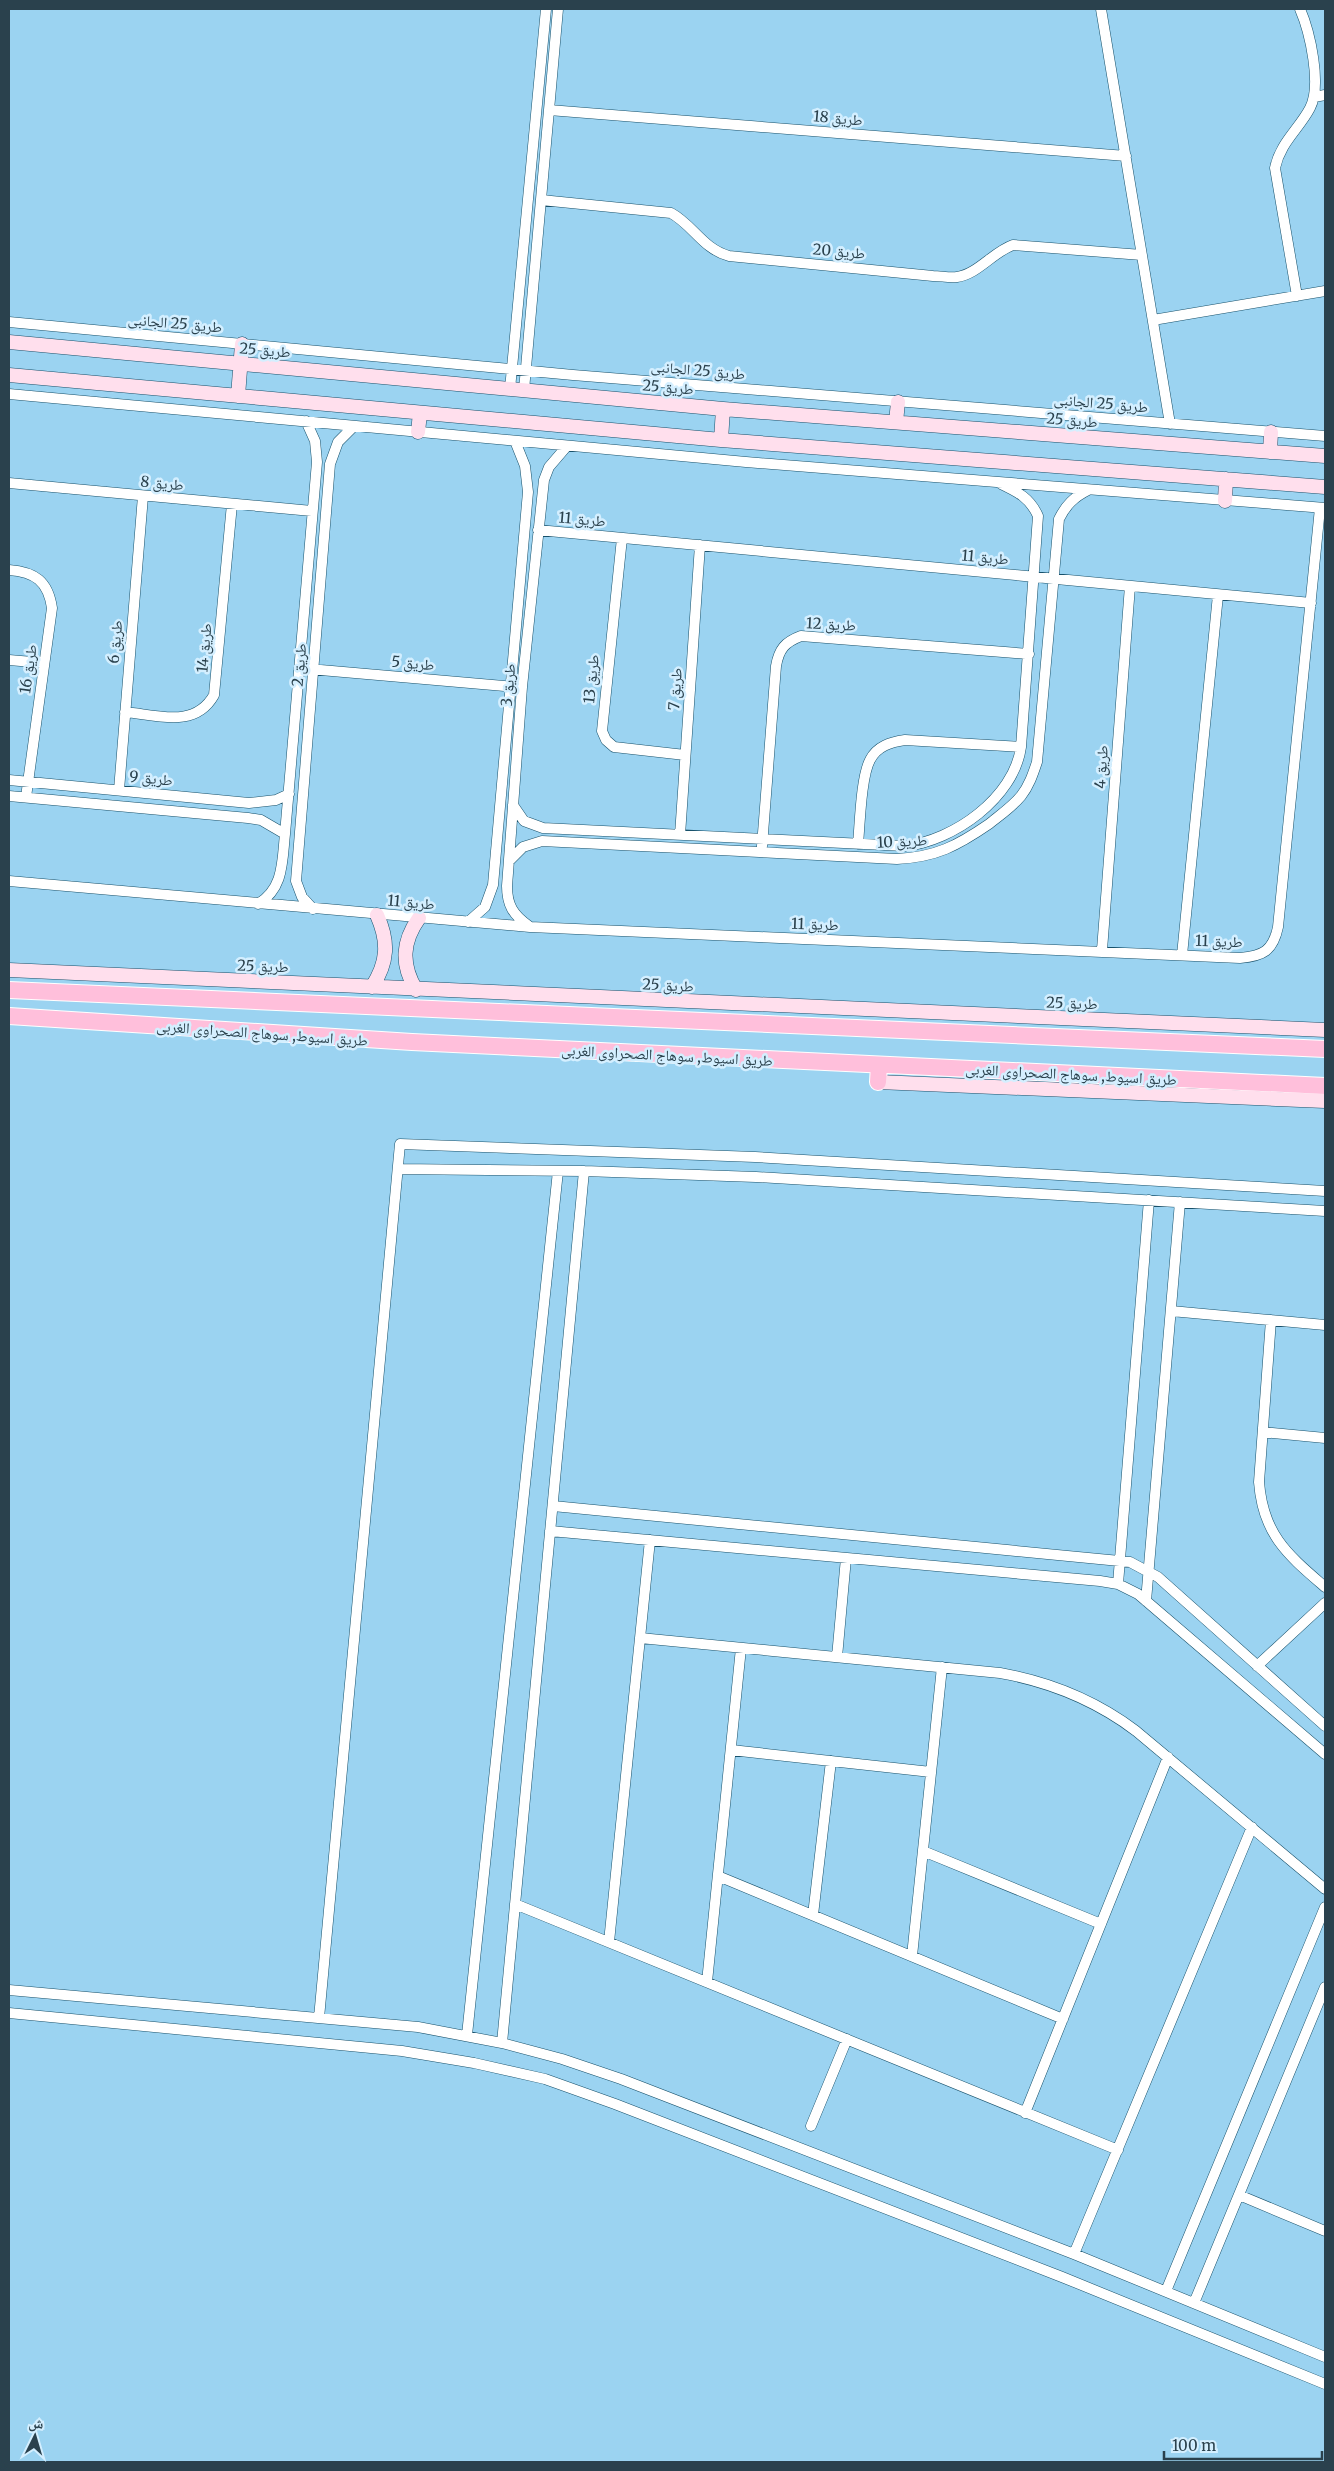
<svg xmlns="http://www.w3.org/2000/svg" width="1334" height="2471" viewBox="0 0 1334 2471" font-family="Merriweather,'Noto Naskh Arabic',serif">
<rect width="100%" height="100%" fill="#9bd3f1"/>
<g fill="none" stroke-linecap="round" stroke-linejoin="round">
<g stroke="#18516b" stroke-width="11">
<path id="street" d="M1101 9 1170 424
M1314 97 1325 95
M549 110 1126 156
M541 200 671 213C693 225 703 249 729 256L933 276C941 276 949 278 957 277 978 274 993 252 1013 245L1142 255
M1297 296 1275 168C1280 143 1299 129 1310 108 1322 85 1310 32 1300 9
M1153 320 1325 291
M9 322 573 375 1325 436
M510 389 546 9
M524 390 558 9
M9 394 746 462 1325 508
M9 483 312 511
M538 530 1311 603
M622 538 602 731 606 740 614 747 685 755
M9 570C35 572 48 581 52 608L26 797
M9 660 44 663
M309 669 516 687
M125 712C157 715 195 729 214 695L232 504
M9 780 249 803 276 800 289 794
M119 790 143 496
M9 796 248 818 261 820 285 834
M513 805 524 821 543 828 905 846C953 841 1014 798 1021 747L1038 516C1030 498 1018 492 1001 484
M680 835 700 545
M858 844C860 823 861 777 870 760 877 746 891 742 905 740L1021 747
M762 846 776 666C779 649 785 642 801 636L1029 654
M509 861 523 847 542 841 897 859C936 857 957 846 989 824 1000 815 1012 807 1021 796 1029 786 1033 774 1037 762L1059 519C1066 505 1074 497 1088 490
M9 881 530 927 1240 958C1263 956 1273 951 1278 927L1320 508
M258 904C284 888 282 862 285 834L317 462 315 441 306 421
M313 909 302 897 296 881 330 464 338 442 354 426
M468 922 485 907 493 885 528 492 525 466 515 441
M529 926C513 915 507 905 507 886L522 687 544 480 549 467 567 446
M1102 950 1130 586
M1182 955 1218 595
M398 1169 584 1171 756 1177 1325 1211
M1171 1311 1325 1325
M1271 1320 1259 1482C1263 1535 1288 1555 1325 1587
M1263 1432 1325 1438
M553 1506 1130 1562 1158 1577 1325 1726
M550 1531 1100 1581 1118 1584 1138 1594 1325 1754
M1118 1584 1149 1200
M1146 1601 1180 1202
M640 1638 1000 1673C1050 1682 1095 1700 1136 1731L1325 1889
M837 1657 846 1558
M1257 1666 1325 1603
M731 1750 931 1772
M923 1851 1101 1924
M718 1876 1063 2019
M515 1904 1118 2150
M813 1915 831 1761
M609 1942 650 1540
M912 1956 942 1667
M707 1982 741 1648
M9 1990 418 2027 502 2043 562 2059 621 2079 1074 2254 1325 2357
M9 2013 402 2051 474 2063 545 2079 615 2104 1062 2277 1325 2384
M319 2018 400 1144 755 1157 1325 1191
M467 2035 558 1171
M502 2043 584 1171
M1025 2113 1168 1757
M811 2126 847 2039
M1239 2195 1325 2231
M1074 2254 1252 1827
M1166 2291 1325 1907
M1194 2303 1325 1987"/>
</g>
<g stroke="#18516b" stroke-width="15">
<path id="secondary" d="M9 342 723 409 1325 456
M9 375 721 440 1325 487
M238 396 242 344
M896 422 898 402
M418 432 420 413
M721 440 723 409
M1270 452 1271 432
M1225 501 1226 479
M9 970 1325 1030
M372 987C388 962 389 942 377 915
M416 990C401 964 402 942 419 918
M878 1082 1325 1101"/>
</g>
<g stroke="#fff" stroke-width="18">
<path id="primary" d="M9 990 1325 1049
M9 1016 412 1042 1325 1086
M878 1082 879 1065"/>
</g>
<use href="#street" stroke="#fff" stroke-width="10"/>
<use href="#secondary" stroke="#ffdfed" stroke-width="14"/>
<use href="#primary" stroke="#ffbfdb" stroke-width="16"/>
</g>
<g text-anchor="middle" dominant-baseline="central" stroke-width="5" stroke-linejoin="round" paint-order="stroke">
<g font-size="15" fill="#2a414d" stroke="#d4efff">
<text transform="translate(838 118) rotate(5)">طريق 18</text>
<text transform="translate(839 251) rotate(5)">طريق 20</text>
<text transform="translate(175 323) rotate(5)">طريق 25 الجانبى</text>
<text transform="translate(265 350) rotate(5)">طريق 25</text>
<text transform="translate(698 370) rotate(5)">طريق 25 الجانبى</text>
<text transform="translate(668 387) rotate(5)">طريق 25</text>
<text transform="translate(1101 403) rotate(5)">طريق 25 الجانبى</text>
<text transform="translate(1072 420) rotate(5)">طريق 25</text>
<text transform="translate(162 483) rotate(5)">طريق 8</text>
<text transform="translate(582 519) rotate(5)">طريق 11</text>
<text transform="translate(985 557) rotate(5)">طريق 11</text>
<text transform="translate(831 624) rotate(3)">طريق 12</text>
<text transform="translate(115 642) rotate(-85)">طريق 6</text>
<text transform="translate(204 648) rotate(-85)">طريق 14</text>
<text transform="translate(413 663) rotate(5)">طريق 5</text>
<text transform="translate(299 665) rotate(-85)">طريق 2</text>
<text transform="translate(28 669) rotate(-82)">طريق 16</text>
<text transform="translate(591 679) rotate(-84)">طريق 13</text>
<text transform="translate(508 685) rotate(-85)">طريق 3</text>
<text transform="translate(675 689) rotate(-86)">طريق 7</text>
<text transform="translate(1101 767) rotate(-86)">طريق 4</text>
<text transform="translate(151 778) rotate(6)">طريق 9</text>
<text transform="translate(902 841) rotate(-3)">طريق 10</text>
<text transform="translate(411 902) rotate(5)">طريق 11</text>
<text transform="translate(815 924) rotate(2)">طريق 11</text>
<text transform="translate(1219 941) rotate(2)">طريق 11</text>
<text transform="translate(263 966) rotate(2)">طريق 25</text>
<text transform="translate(668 985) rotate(3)">طريق 25</text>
<text transform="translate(1072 1003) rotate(2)">طريق 25</text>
<text transform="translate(262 1033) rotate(4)">طريق اسيوط, سوهاج الصحراوى الغربى</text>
<text transform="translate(667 1055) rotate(3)">طريق اسيوط, سوهاج الصحراوى الغربى</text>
<text transform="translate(1071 1074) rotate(3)">طريق اسيوط, سوهاج الصحراوى الغربى</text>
</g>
</g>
<rect width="1334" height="2471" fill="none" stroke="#2a414d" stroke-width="20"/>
<g transform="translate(35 2436) rotate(5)" stroke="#d4efff" stroke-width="4" paint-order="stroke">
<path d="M0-4L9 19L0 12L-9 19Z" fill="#2a414d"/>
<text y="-8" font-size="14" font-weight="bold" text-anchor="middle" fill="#2a414d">ش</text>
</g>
<path d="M1164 2451v8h158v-8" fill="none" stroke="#2a414d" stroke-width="2.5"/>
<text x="1172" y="2451" font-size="15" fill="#2a414d" stroke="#d4efff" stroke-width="4" paint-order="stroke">100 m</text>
</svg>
